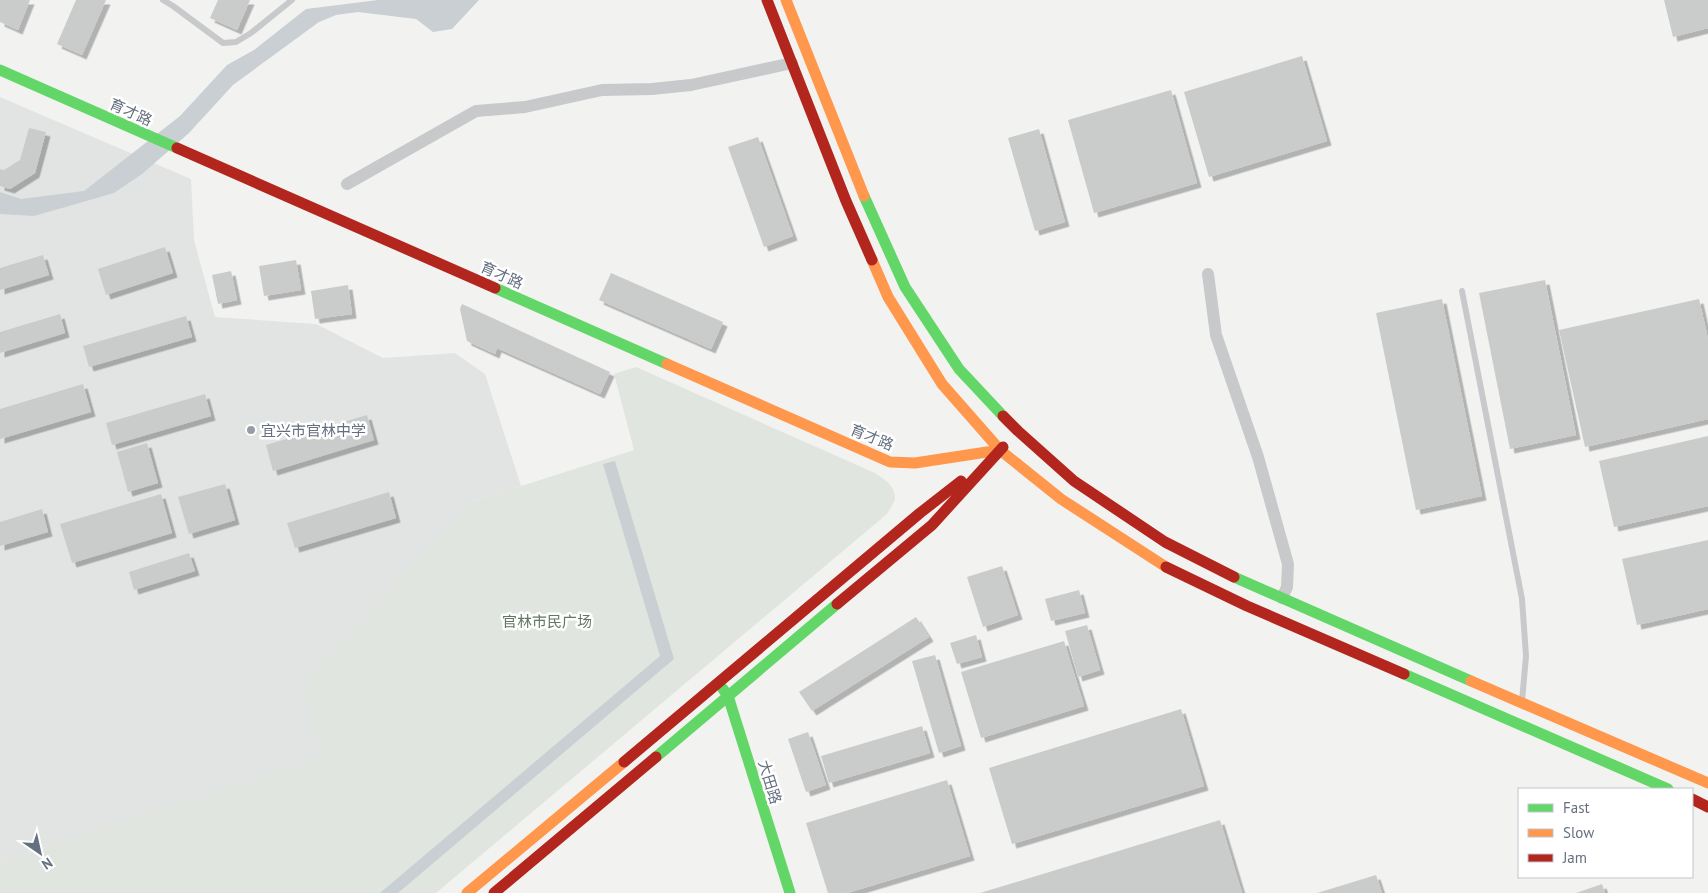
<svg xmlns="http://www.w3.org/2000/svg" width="1708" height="893" viewBox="0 0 1708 893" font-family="'PT Sans','Noto Sans SC',sans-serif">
<defs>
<filter id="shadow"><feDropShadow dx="4.5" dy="4.5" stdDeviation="0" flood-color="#0004"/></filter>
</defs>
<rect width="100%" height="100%" fill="#f2f3f1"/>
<path fill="#e2e4e4" d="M0 97 191 179 194 240 215 317 316 324 383 358 455 353 485 374 521 486 471 502 324 757 0 862Z"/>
<path fill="#e0e5df" d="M636 367 875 473C884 479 896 486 895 499 894 503 889 510 887 514L436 893H0V862L323 757 302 686 471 502 634 450 614 374Z"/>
<path fill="#c9cfd3" d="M378 0H479L452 29 433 32 416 19 358 12 336 15 319 22 233 85 189 133 142 174 114 193 34 216 0 214V192L21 199 84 191 180 116 227 65 254 50 306 9Z
M615 461 674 659 398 893H380L660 656 603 464Z"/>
<path fill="#cacccc" filter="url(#shadow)" d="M0 0H30L18 30 0 22Z
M76 0H106L82 55 57 44Z
M218 0H250L237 30 210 18Z
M1664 0H1708V28L1673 37Z
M1302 56 1327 141 1209 177 1184 92Z
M1171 90 1197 183 1094 213 1068 120Z
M29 128 46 132 35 173 10 189 0 186V169L4 170 20 160Z
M1039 129 1065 222 1035 231 1008 138Z
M758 137 793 236 764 247 728 147Z
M165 247 173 273 106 295 98 269Z
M43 255 49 275 0 290V268Z
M296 260 301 290 264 296 259 266Z
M231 271 237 300 218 304 212 275Z
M611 273 723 322 711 349 599 300Z
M1545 280 1576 435 1510 449 1479 293Z
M348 285 352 314 315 319 311 291Z
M1442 299 1482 496 1416 510 1376 313Z
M1699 299 1708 339V419L1585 447 1559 330Z
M462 304 610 372 600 394 497 348 495 354 467 341 460 309Z
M60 314 65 333 0 353V332Z
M186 316 192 337 89 367 83 346Z
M83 384 91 412 0 439V409Z
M205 394 211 416 112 445 106 423Z
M367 415 374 440 273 471 266 445Z
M1708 436V506L1614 527 1599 461Z
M147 443 158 483 128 492 117 452Z
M225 484 235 520 189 534 178 497Z
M389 492 396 518 295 548 287 523Z
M161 494 172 533 72 563 60 524Z
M42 509 48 532 0 546V522Z
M1708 540V609L1637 625 1622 559Z
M189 553 195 571 134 590 129 572Z
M1002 566 1018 615 983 627 967 577Z
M1079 590 1085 613 1051 621 1045 599Z
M916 617 929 637 812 711 799 692Z
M1087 625 1100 670 1078 677 1065 631Z
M976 635 982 657 957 664 950 643Z
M1064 641 1084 706 981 738 961 672Z
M935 655 961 746 939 753 912 661Z
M1181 709 1204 786 1012 844 989 768Z
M922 726 930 753 829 783 821 756Z
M808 732 826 785 806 792 788 739Z
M947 780 970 856 847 893H828L806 823Z
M1220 820 1242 893H980Z
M1376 875 1382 893H1317Z
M1602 884 1605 893H1576Z"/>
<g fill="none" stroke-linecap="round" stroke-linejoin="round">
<path stroke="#c8c9cb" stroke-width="6" d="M163 0 173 6 223 43 236 42 251 33 292 0
M1462 291 1522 599 1526 656 1522 701"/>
<path stroke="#c8c9cb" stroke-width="12" d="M347 184 476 111 525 107 602 90 652 89 691 85 792 63
M1208 274 1216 335 1258 457 1288 564 1287 587 1282 598"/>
<path stroke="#63d668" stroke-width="11" d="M0 70 177 148
M864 196 905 287 959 369 1003 416
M495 288 667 364
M1234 577 1471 681
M1404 674 1668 789
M723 689 728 696 790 893
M656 757 837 604"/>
<path stroke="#ff974d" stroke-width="11" d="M786 0 864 196
M872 260 888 297 942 384 1000 450 1061 499 1166 567
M667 364 890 462 915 463 1000 450
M1471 681 1708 783
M467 893 624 762"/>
<path stroke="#b3261e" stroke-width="11" d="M767 0 846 201 872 260
M177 148 495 288
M1003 416 1018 431 1074 481 1165 542 1234 577
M1166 567 1247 606 1404 674
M837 604 932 525 1003 447
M624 762 920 513 961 481
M1692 799 1708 807
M494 893 656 757"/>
</g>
<circle fill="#969da8" stroke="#fff" stroke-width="2" cx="251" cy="430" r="5"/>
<g text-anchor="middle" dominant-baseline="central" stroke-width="5" stroke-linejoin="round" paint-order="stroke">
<g font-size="15" fill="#656f80" stroke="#fff">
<text transform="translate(131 112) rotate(24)">育才路</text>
<text transform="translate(502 275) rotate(24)">育才路</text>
<text transform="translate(872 437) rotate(22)">育才路</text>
<text transform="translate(770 782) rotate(73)">大田路</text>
</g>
<g font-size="15" fill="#656f80" stroke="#fff" text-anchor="start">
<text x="261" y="430">宜兴市官林中学</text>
</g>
<g font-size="15" fill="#647763" stroke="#fff">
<text x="547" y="621">官林市民广场</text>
</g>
</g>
<rect x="1518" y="788" width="175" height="90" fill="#ffffff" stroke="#c1c5cc"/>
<rect x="1528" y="804" width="25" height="8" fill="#63d668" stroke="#c1c5cc"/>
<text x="1563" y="813" font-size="15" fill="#656f80">Fast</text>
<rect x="1528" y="829" width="25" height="8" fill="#ff974d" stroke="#c1c5cc"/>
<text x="1563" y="838" font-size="15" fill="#656f80">Slow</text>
<rect x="1528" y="854" width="25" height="8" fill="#b3261e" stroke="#c1c5cc"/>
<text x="1563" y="863" font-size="15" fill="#656f80">Jam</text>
<g transform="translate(40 853) rotate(146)" stroke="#ffffff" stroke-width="4" paint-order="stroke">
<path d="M0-4L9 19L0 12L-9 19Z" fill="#656f80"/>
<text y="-8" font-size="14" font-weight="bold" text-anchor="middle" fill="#656f80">N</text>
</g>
</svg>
